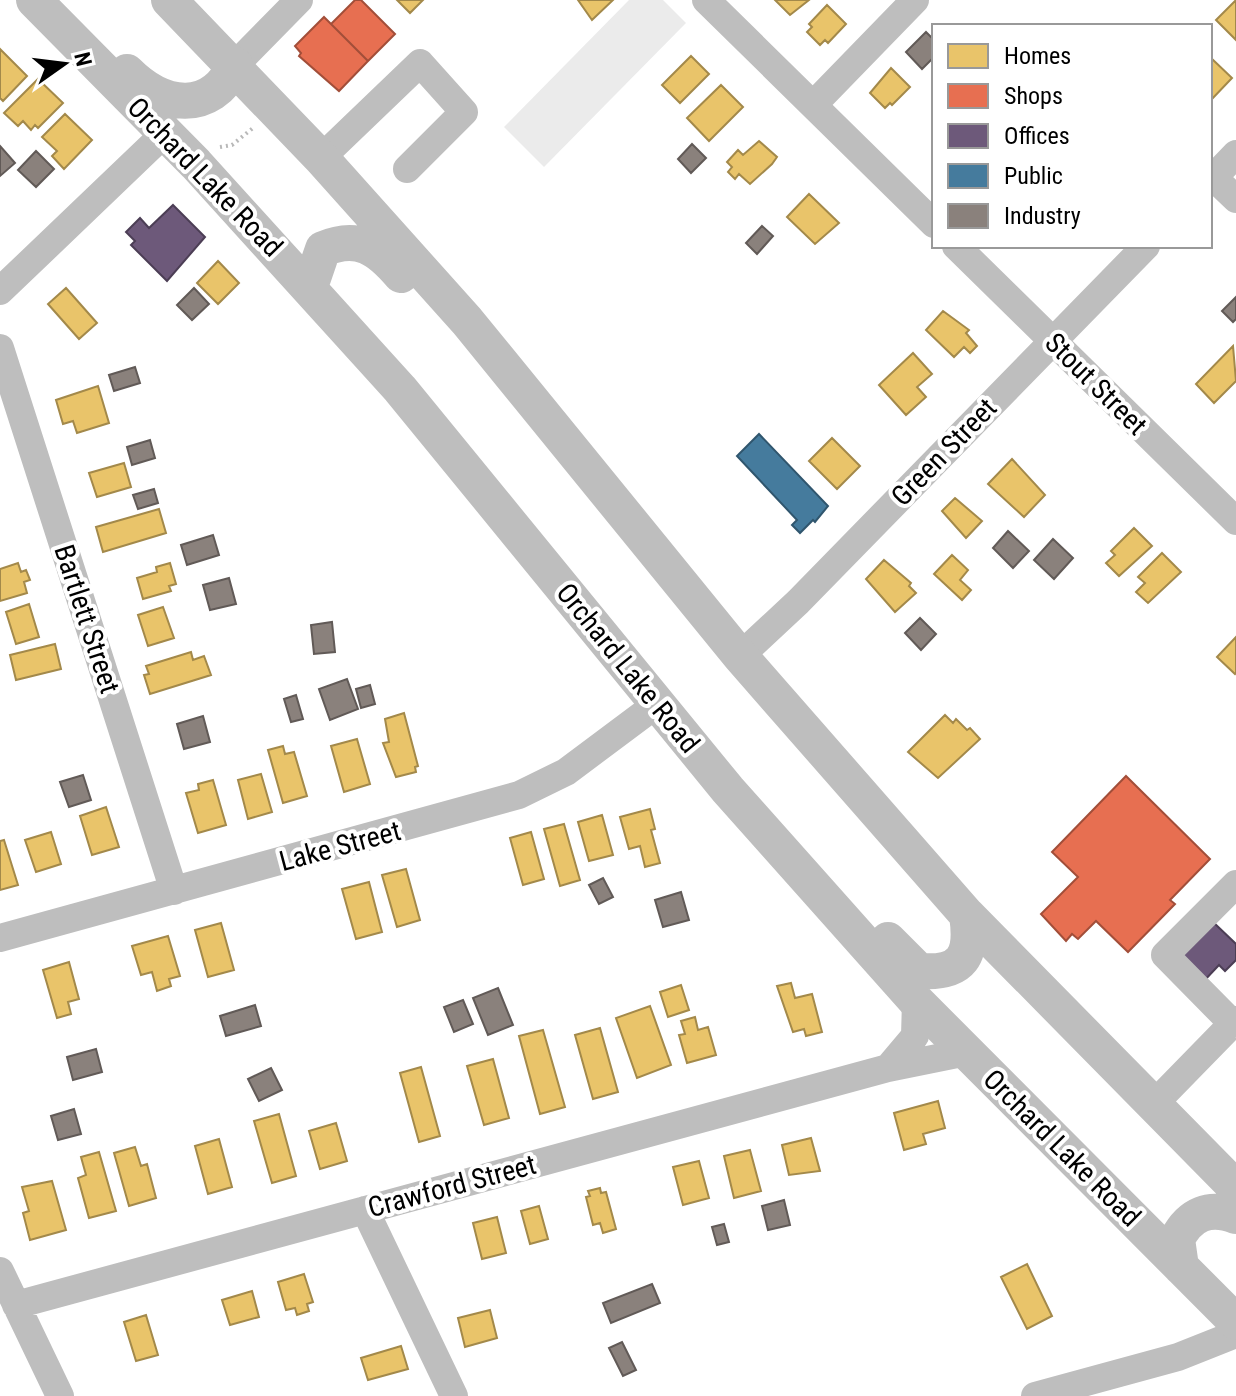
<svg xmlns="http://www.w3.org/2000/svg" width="1236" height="1396" viewBox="0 0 1236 1396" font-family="'Roboto Condensed',sans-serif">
<rect width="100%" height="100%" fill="#fff"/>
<path fill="#ebebeb" d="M629 0H663L686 23 544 167 504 127Z"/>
<path fill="#e9c46a" stroke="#a3894a" stroke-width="2" d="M397 0H423L410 13Z
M578 0H613L592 20Z
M775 0H809L790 15Z
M1236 0V40L1216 20Z
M827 5 846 24 828 43 825 40 820 45 807 32 812 27 809 24Z
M0 49 27 76 3 101 0 98Z
M691 56 709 74 680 103 662 85Z
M1210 57 1232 78 1211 100 1210 99Z
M891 68 910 87 892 105 890 103 885 108 870 93Z
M38 79 63 103 38 128 35 125 31 130 23 121 18 126 4 113Z
M721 85 743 107 709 141 687 118Z
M65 114 92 140 64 169 52 156 57 151 42 137Z
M759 141 777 157 772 164 750 184 739 174 735 179 728 172 732 167 727 162 738 150 743 155Z
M809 194 839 223 815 244 787 217Z
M218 261 239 283 218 304 197 283Z
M66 288 97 323 79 339 48 304Z
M943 311 969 330 966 333 977 346 970 353 964 347 954 357 926 330Z
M1233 346 1236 381 1214 403 1196 384Z
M913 353 932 374 917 387 926 397 906 415 879 385Z
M98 386 109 423 77 433 73 421 63 424 56 400Z
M832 438 860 466 837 489 809 461Z
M1012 459 1045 495 1024 517 988 484Z
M124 463 131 487 97 497 89 473Z
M955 498 982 521 966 538 942 511Z
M159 509 166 533 103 552 96 527Z
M1134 528 1152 546 1119 576 1106 563 1115 555 1111 551Z
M1162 553 1181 572 1148 603 1136 592 1145 583 1138 577Z
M952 555 968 570 960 580 971 590 962 600 934 574Z
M884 560 911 583 909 586 916 593 895 612 866 579Z
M18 563 21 572 26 570 30 580 24 582 27 593 0 601V569Z
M170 563 176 584 169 586 171 591 143 599 137 578 157 572 156 567Z
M29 604 39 637 16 644 6 612Z
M163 607 174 638 148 646 138 615Z
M1236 637V673L1235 674 1217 657Z
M55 644 61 669 16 680 10 655Z
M191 652 193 660 204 656 211 675 150 694 144 675 149 674 146 666Z
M404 713 418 766 415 767 416 772 396 777 383 743 389 742 385 719Z
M945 715 953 723 956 719 967 730 970 728 980 739 938 778 908 752Z
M357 739 370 784 344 792 331 746Z
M283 746 285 754 294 752 307 796 283 803 268 750Z
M261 774 272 812 248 819 238 780Z
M213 780 226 825 198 833 186 793 199 790 198 784Z
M106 807 119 847 92 855 80 816Z
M650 809 655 829 651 830 660 863 645 867 640 846 629 849 620 817Z
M602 815 613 855 589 861 578 822Z
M564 824 580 880 560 886 544 829Z
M51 832 61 864 36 872 25 840Z
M531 832 544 879 523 885 510 838Z
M4 840 18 885 0 890V841Z
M406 869 420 920 397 927 382 875Z
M369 882 382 932 356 939 342 889Z
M221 923 234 970 208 977 195 930Z
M168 936 180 976 169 979 171 986 157 991 152 972 141 975 132 946Z
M69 962 79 999 68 1002 71 1014 57 1018 43 970Z
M791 983 795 998 812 994 822 1032 806 1036 804 1029 793 1032 777 986Z
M681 985 689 1010 668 1017 660 992Z
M650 1006 671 1065 637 1078 616 1018Z
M695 1017 698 1030 708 1027 716 1055 687 1063 679 1035 685 1034 681 1021Z
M600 1028 618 1092 593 1099 575 1035Z
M543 1030 565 1107 540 1114 519 1036Z
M493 1059 509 1118 484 1125 467 1066Z
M421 1067 440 1136 419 1142 400 1073Z
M938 1101 945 1128 923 1134 926 1144 904 1150 894 1113Z
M279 1114 296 1176 272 1183 254 1121Z
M336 1123 347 1161 320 1169 309 1131Z
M811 1138 820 1171 789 1175 782 1145Z
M219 1139 232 1187 208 1194 195 1146Z
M135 1147 141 1166 147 1164 156 1198 129 1206 114 1153Z
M750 1150 761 1191 734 1198 724 1156Z
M99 1152 116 1211 89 1218 78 1178 86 1175 81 1157Z
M699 1161 709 1198 683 1205 673 1167Z
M52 1181 66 1230 30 1240 23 1213 29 1211 22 1187Z
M600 1188 601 1193 606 1192 616 1229 603 1233 600 1223 593 1225 586 1197 590 1196 588 1191Z
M539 1206 548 1239 530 1244 521 1211Z
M497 1217 506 1253 482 1259 473 1223Z
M1027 1264 1052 1316 1027 1329 1001 1277Z
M304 1274 313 1302 307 1304 309 1311 297 1315 295 1308 286 1310 278 1282Z
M252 1291 259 1317 230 1325 222 1300Z
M490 1310 497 1338 465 1347 458 1318Z
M146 1315 158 1355 136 1361 124 1322Z
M401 1346 408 1369 368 1380 361 1358Z"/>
<path fill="#e76f51" stroke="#a24e39" stroke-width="2" d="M355 0H361L395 34 368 61 331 24Z
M324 17 368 61 339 91 299 56 301 53 295 46Z
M1126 776 1210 859 1170 900 1175 904 1128 952 1096 921 1078 939 1072 934 1066 941 1041 914 1078 877 1052 852Z"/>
<path fill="#6d597a" stroke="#4c3e55" stroke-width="2" d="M173 205 205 237 167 281 131 245 135 241 126 232 140 218 149 228Z
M1212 921 1236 944V960L1225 971 1219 965 1202 983 1176 958Z"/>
<path fill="#457b9d" stroke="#30566e" stroke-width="2" d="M759 434 828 506 815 522 813 520 800 533 792 525 797 520 737 456Z"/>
<path fill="#8a817c" stroke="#615a57" stroke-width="2" d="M926 32 934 40V57L922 69 906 52Z
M692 144 706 158 691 173 678 159Z
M0 146 15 163 0 176Z
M36 151 54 169 36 187 18 170Z
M762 226 773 236 757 254 746 243Z
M194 288 209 304 192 320 177 305Z
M1236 297V319L1233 322 1222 311Z
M135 367 140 383 114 391 109 375Z
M150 440 155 458 132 465 127 447Z
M154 489 158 503 138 509 133 495Z
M1008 531 1029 551 1013 568 993 548Z
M213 535 219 555 187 565 181 545Z
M1053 539 1073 558 1054 579 1034 560Z
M229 578 236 604 210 610 203 585Z
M920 618 936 634 921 650 905 633Z
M332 622 335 652 314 654 311 625Z
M347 679 358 709 330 720 319 689Z
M370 685 375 704 361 708 356 689Z
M296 695 303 719 291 722 284 699Z
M203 716 210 742 184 749 177 724Z
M83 775 91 800 69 807 60 782Z
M603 878 613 897 599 904 589 885Z
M681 892 689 920 663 927 655 900Z
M498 988 513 1025 488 1035 473 998Z
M463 1000 473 1024 454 1032 444 1007Z
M255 1005 261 1026 226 1036 220 1016Z
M96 1049 102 1072 73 1080 67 1057Z
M271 1068 282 1090 259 1101 248 1079Z
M74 1109 81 1134 58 1140 51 1116Z
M784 1200 790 1225 768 1230 762 1206Z
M724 1224 729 1242 717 1245 712 1227Z
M652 1284 660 1303 611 1323 603 1303Z
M622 1342 636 1370 623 1376 609 1348Z"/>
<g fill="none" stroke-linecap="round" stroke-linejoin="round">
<path stroke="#b9b9b9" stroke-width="4" stroke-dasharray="2 4" stroke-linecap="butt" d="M220 147 232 145 253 128"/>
<path stroke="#bebebe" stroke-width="28" d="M706 0 934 224
M235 65 299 0
M813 105 915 0
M321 158 420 63 464 112 407 169
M1213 177 1236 199
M1210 181 1236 154
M956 246 1236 521
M0 291 165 133
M0 348 174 891
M740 656 798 602 1146 246
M0 938 519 795 566 772 657 704
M1233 1024 1165 955 1236 884
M888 1068 915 1036 916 1001
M1153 1105 1236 1020
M365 1210 454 1396
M0 1271 60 1396
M16 1305 888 1068 967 1052
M1035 1396 1178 1357 1236 1334"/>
<path stroke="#bebebe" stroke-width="36" d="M34 0 196 164 400 389 728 790 916 1001 1236 1322
M169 0 321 158 467 321 740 656 967 915 1236 1188
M127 72C162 107 210 116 235 65
M310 287 323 249C358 234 378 248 401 275
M888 940 919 971C963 974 973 956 967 915
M1181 1267 1177 1239C1190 1214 1209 1206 1236 1216"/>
</g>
<g text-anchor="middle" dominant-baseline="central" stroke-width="8" stroke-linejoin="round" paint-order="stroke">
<g font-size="28" fill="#000" stroke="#fff">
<text transform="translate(205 177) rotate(46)">Orchard Lake Road</text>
<text transform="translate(1096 384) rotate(45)">Stout Street</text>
<text transform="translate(944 452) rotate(-46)">Green Street</text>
<text transform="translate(87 619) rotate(72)">Bartlett Street</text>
<text transform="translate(628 668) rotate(51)">Orchard Lake Road</text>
<text transform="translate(340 846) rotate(-15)">Lake Street</text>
<text transform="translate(1062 1148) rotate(45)">Orchard Lake Road</text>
<text transform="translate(452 1186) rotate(-15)">Crawford Street</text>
</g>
</g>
<rect x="932" y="24" width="280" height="224" fill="#ffffff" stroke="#999999" stroke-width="2"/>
<rect x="948" y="44" width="40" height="24" fill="#e9c46a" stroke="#999999" stroke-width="2"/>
<text x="1004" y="64" font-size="24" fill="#000000">Homes</text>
<rect x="948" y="84" width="40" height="24" fill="#e76f51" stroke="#999999" stroke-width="2"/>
<text x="1004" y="104" font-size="24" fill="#000000">Shops</text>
<rect x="948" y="124" width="40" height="24" fill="#6d597a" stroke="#999999" stroke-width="2"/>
<text x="1004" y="144" font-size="24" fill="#000000">Offices</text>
<rect x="948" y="164" width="40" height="24" fill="#457b9d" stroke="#999999" stroke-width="2"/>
<text x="1004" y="184" font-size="24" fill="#000000">Public</text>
<rect x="948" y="204" width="40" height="24" fill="#8a817c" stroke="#999999" stroke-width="2"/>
<text x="1004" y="224" font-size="24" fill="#000000">Industry</text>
<g transform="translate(64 64) rotate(76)" stroke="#ffffff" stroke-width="6" paint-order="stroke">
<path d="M0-6L14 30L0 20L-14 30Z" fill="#000000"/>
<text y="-12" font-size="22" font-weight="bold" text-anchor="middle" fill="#000000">N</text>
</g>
</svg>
